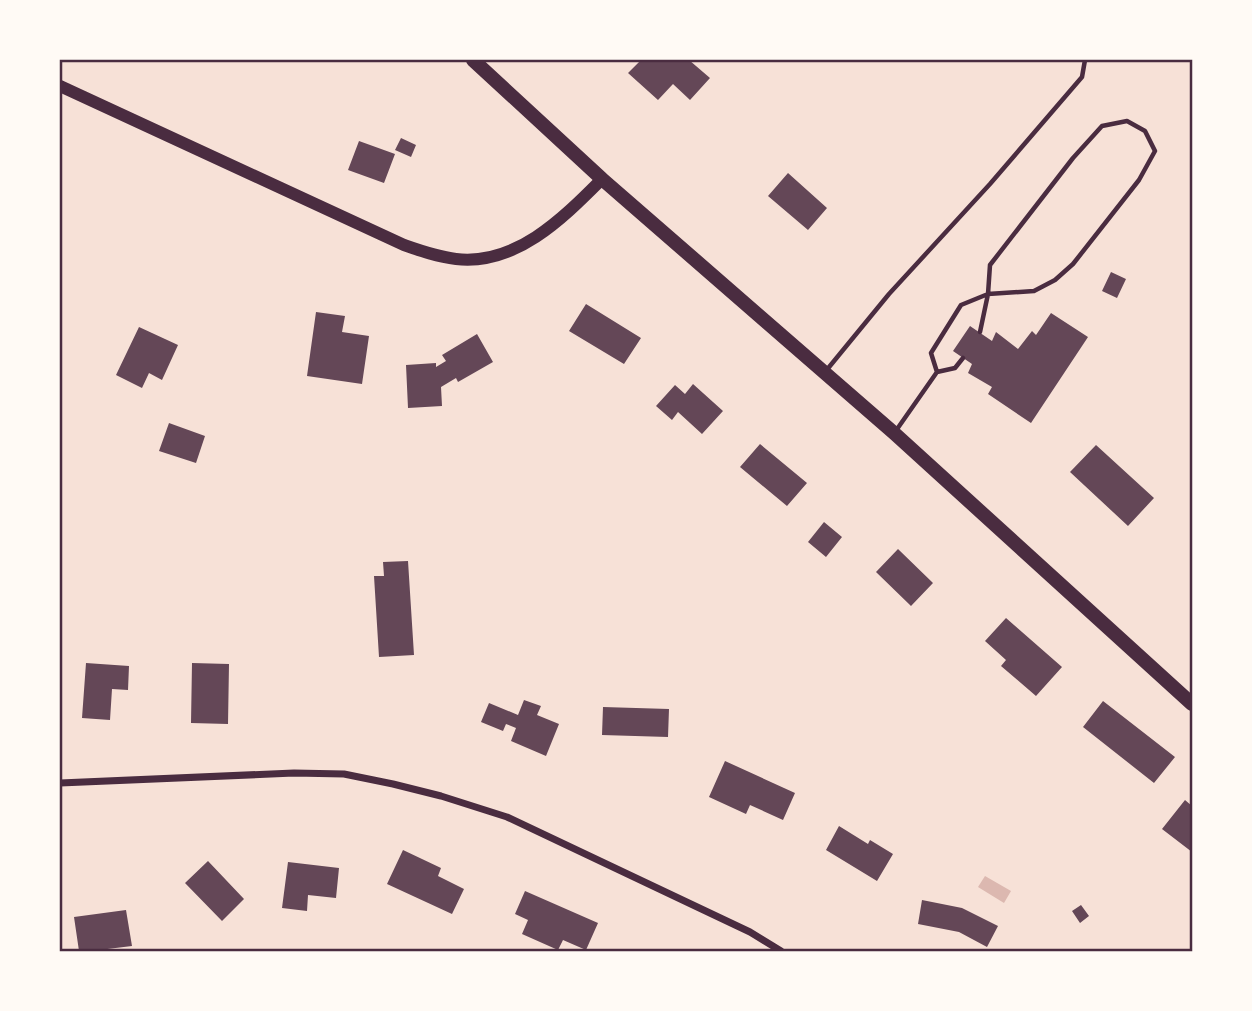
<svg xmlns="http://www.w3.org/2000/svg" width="1252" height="1011" viewBox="0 0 1252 1011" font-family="Helvetica,sans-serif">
<rect width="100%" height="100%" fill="#f7e1d7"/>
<path fill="#dcb8b0" d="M985 876 1011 891 1004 903 978 887Z"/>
<path fill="#644757" d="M641 60H689L710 78 690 100 673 84 658 100 628 73Z
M401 138 416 145 411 157 395 150Z
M359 141 395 154 384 183 348 170Z
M788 173 827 208 808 230 768 196Z
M1111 272 1126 279 1117 298 1102 291Z
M586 304 641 338 624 364 569 331Z
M316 312 345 316 342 332 369 336 362 384 307 376Z
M1051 313 1088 337 1031 423 988 394 992 387 968 373 972 364 953 351 970 326 992 341 996 332 1018 349 1032 331 1036 335Z
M139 327 178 345 162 380 149 373 142 388 116 375Z
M477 334 493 362 458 382 456 378 441 387 442 406 408 408 406 365 436 363V367L446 361 442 355Z
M693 384 723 411 702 434 678 412 672 420 656 406 675 385 685 394Z
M169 423 205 436 196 463 159 451Z
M760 444 807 483 787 506 740 467Z
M1096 445 1154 498 1128 526 1070 472Z
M824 522 842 537 826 557 808 542Z
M898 549 933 583 911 606 876 572Z
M408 561 414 655 379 657 374 576H384L383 562Z
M1006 618 1062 667 1036 696 1001 666 1006 660 985 641Z
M86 663 129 666 128 690 112 689 110 720 82 718Z
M192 663 229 664 228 724 191 723Z
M524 700 541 706 537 715 559 724 546 756 511 741 516 728 506 724 503 731 481 722 489 703 518 715Z
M1103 701 1175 757 1154 783 1083 727Z
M603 707 669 709 668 737 602 735Z
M725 761 795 793 783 820 750 805 746 814 709 797Z
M1185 800 1192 806V852L1162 829Z
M839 826 868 844 870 840 893 854 877 881 826 850Z
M403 850 441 868 438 876 464 889 452 914 387 884Z
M208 861 244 899 222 921 185 883Z
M288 862 339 868 336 898 308 895 307 911 282 908Z
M525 891 598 923 586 950 563 940 558 950 522 934 528 920 515 914Z
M922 900 962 908 998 926 987 947 959 932 918 924Z
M1081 905 1089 916 1080 923 1072 911Z
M126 910 132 946 91 951H79L74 917Z"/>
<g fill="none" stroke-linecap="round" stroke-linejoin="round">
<path stroke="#4a2c40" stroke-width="4.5" d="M1127 121 1145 131 1155 151 1139 180 1073 264 1055 280 1034 291 988 294 990 265 1073 158 1102 126Z
M963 358 955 368 937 372 931 353 961 305 988 294 980 332
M825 372 889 294 990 184 1082 77 1085 60
M895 432 937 372"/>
<path stroke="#4a2c40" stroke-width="7" d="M60 783 294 773 344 774 393 784 441 796 507 817 750 932 781 951"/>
<path stroke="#4a2c40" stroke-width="12" d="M60 86 404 245C421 251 438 257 456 259 516 266 563 218 602 179"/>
<path stroke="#4a2c40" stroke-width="14" d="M473 60 602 179 894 433 1192 704"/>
</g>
<rect width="1252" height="1011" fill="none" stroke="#fffaf5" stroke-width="122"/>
<rect x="61" y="61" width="1130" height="889" fill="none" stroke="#4a2c40" stroke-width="2.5"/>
</svg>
